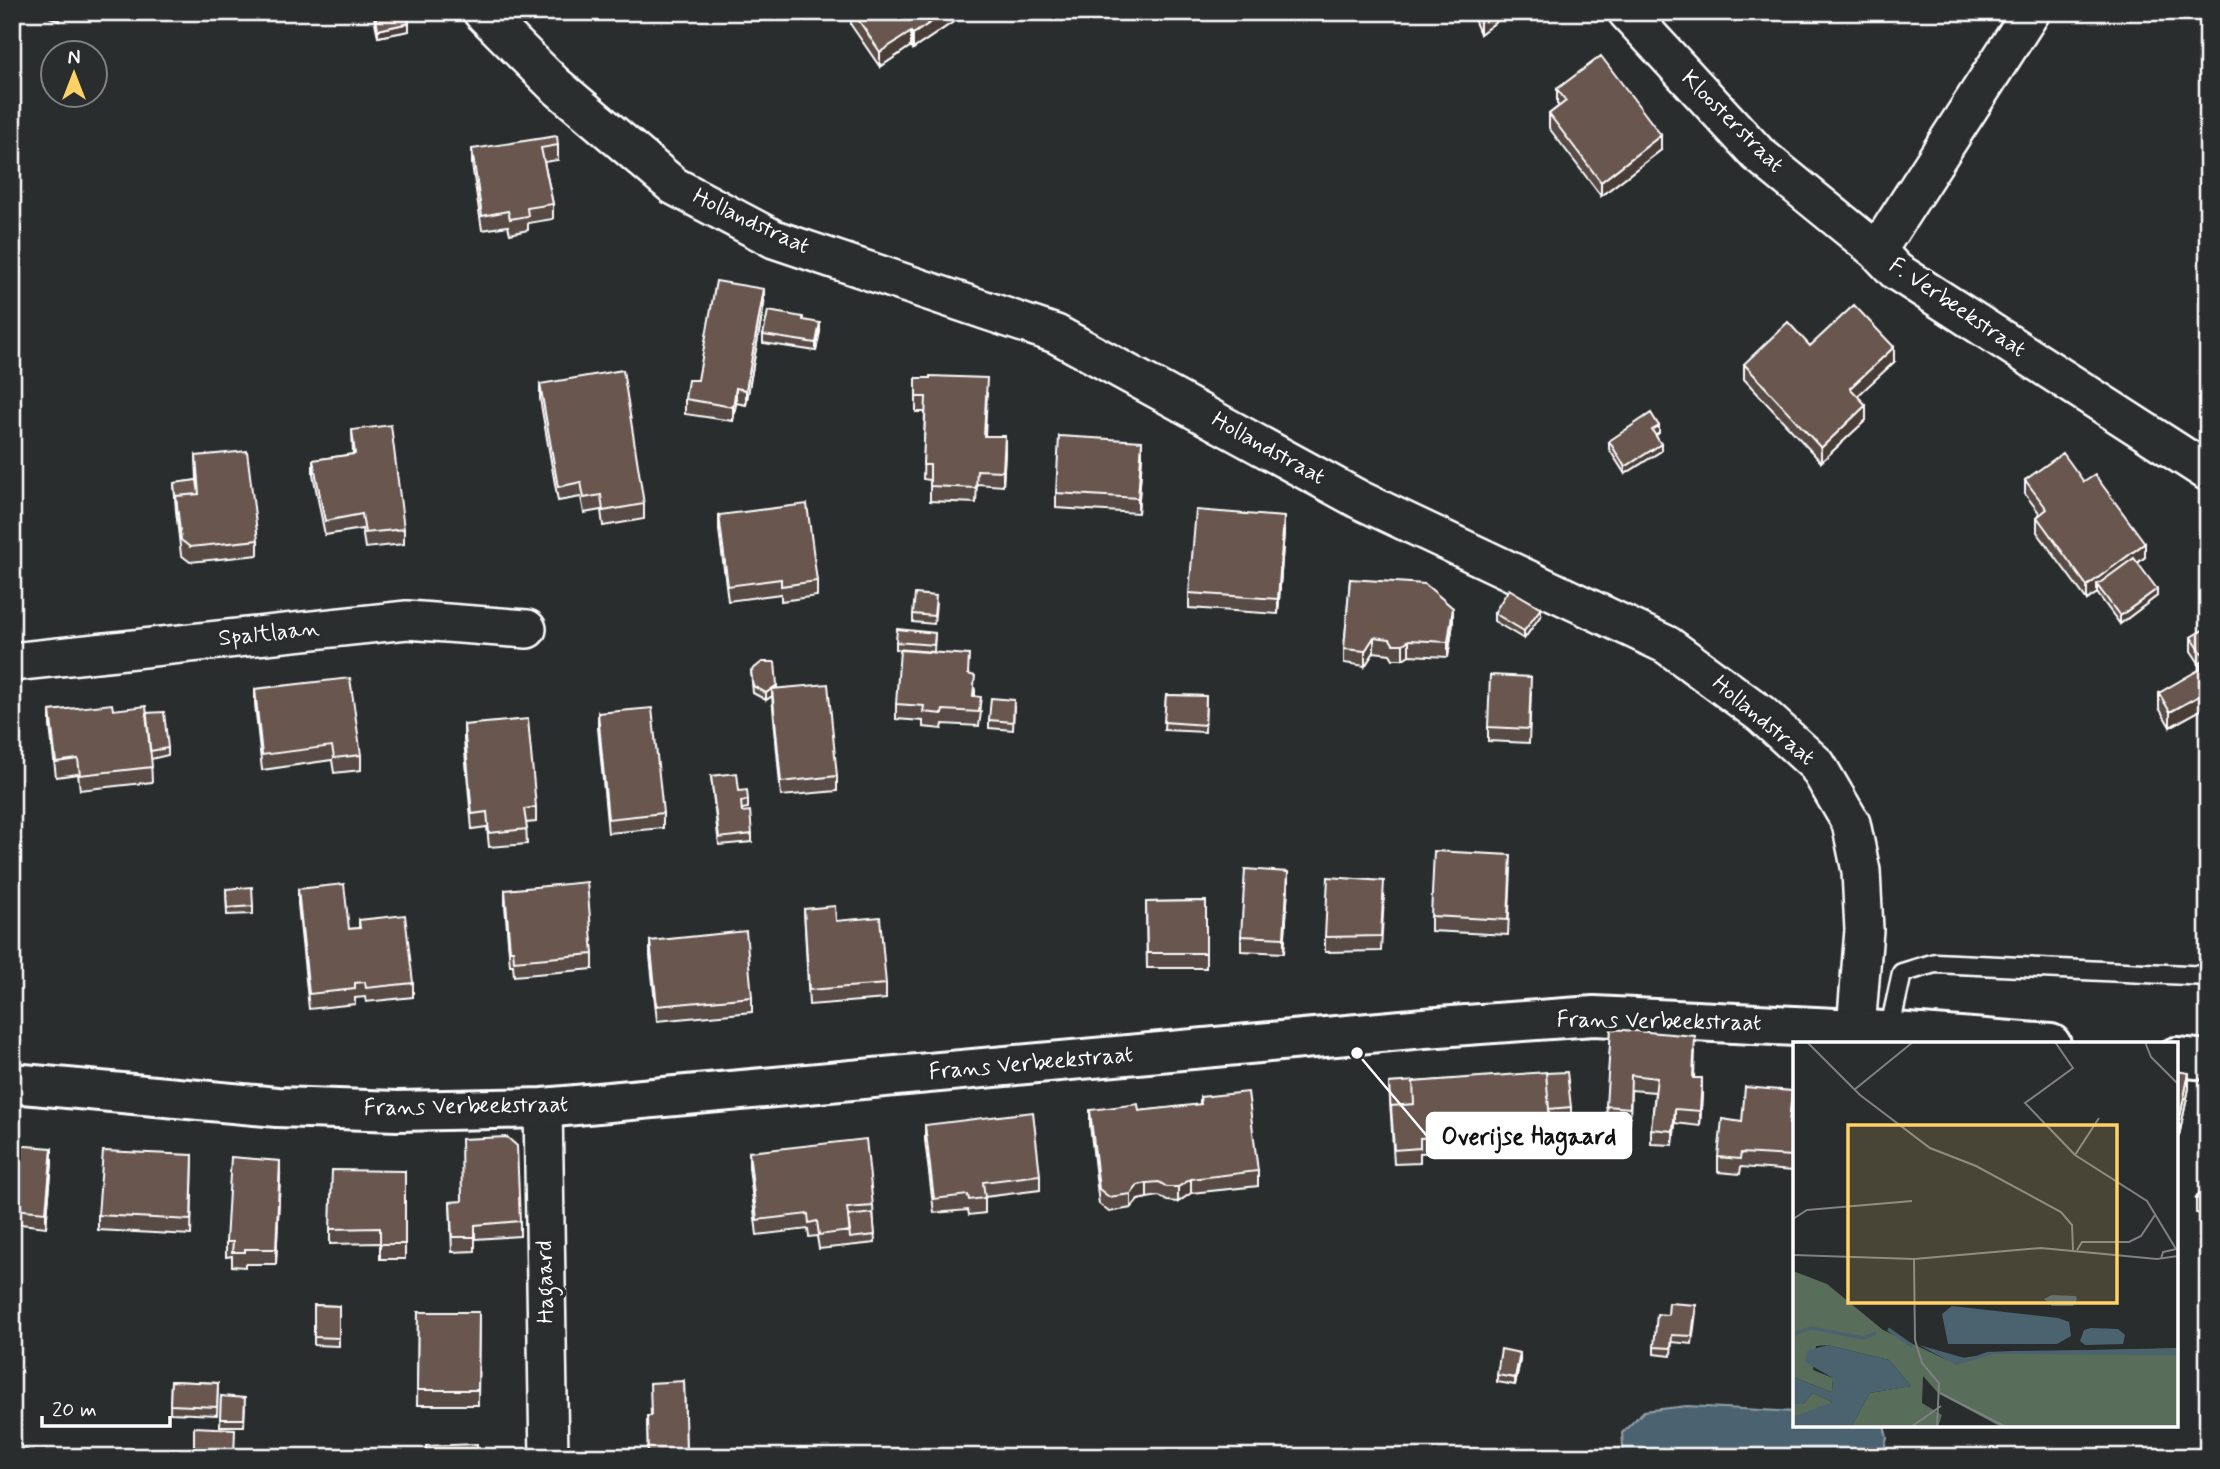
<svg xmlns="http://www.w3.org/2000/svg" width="2220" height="1469" viewBox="0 0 2220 1469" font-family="Mynerve,sans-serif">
<rect width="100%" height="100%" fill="#2a2d2e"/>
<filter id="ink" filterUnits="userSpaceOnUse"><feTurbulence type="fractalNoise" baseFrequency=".0143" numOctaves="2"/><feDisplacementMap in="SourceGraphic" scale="14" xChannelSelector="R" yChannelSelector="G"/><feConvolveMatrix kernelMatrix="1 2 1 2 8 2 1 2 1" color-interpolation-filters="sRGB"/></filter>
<g filter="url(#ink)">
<path fill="#586e5b" stroke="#acb6ad" stroke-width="2" d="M12 1438 36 1457H12Z"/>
<path fill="#4b626f" stroke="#93a1a9" stroke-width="2" d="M1687 1406 1795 1412V1425H1884L1887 1438 1882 1457H1624L1622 1433 1644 1411Z"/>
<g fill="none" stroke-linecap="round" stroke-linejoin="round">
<g stroke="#fff" stroke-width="23">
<path id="lane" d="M1889 1032 1902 973 1935 963 2208 976"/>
</g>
<g stroke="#fff" stroke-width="42">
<path id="street" d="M482 12 554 84 674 186 774 239 1056 334 1360 500 1667 645 1761 714 1817 765 1851 823 1861 871 1864 930 1856 1029
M1627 12 1758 154 1877 251
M2031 12 1877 251 1896 271 2208 472
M12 662 407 620 527 629
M543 1108 549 1457"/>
</g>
<g stroke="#fff" stroke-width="44">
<path id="secondary" d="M2176 1057 2208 1060
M12 1083 277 1107 398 1111 543 1108 1424 1028 1594 1016 1856 1029 2051 1044"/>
</g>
<use href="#lane" stroke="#2a2d2e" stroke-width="18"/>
<use href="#street" stroke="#2a2d2e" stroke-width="37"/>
<use href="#secondary" stroke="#2a2d2e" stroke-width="38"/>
</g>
<path fill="#594b45" stroke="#fff" stroke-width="2" d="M37 12H63L59 21Z
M373 12H407L409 31 378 37Z
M851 12H968L913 49 911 46 880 67 851 25Z
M1471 12H1509L1480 34Z
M1557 89 1661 150 1601 196 1549 128V114L1559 106 1557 104Z
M558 145V160L544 162 553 204V219L528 223V230L510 234 508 226 482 230 472 164V149Z
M764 304 746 405 736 403 733 421 685 414V399L698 380Z
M820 331 816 351 763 343V335Z
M1894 362 1857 396 1866 420 1821 462 1744 379V364Z
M916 378 987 393 985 436 1005 451 1003 486 977 484 976 503 930 501V480L923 479 925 412H916Z
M540 384 644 504V519L603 526 601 510 584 513 581 497 558 501 540 399Z
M352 430 404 529V544L365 548 362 529 325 535 313 474V460L353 454Z
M1659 433 1656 435 1661 451 1625 474 1609 449V441Z
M196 456 258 540V555L190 562 181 555 176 511 174 483 197 480Z
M1142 456 1138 513 1056 508V493Z
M2025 480 2084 482 2145 557 2138 563 2157 596 2120 624 2097 593 2087 600 2037 532V517L2040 514 2025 494Z
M719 515 817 581V596L781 601V594L728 601 719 530Z
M1284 532 1278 614 1189 608V593Z
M1350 579 1453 623 1448 657 1409 655 1403 659H1393L1390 654 1374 652 1365 666 1344 663V649Z
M936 603 934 624 913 622V614Z
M1494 613 1541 615 1524 639 1494 621Z
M2208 627V706L2170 727 2159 708V693L2199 670V663L2191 651V637Z
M935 633 934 652 896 649V642Z
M751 671 777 689 837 776V791L781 796 772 696 766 700 753 693Z
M969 674 975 690V696L981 712 979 726 943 724 942 729 923 727V721L896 719V704Z
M255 689 361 755V770L334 773 332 760 262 770 255 704Z
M1531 692 1529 743 1488 741V727Z
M1166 695 1206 696 1205 732 1164 730Z
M1014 707 1013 730 989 728V720Z
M113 710 146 713 168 748V755L151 759 152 782 80 790 78 774 56 777 50 726V711Z
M598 713 663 813V828L608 833 598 728Z
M464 725 536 807V822L526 823 527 844 489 847 487 827 472 829 464 740Z
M711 776 739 791 748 800V808L742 809V812L752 834V842L719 845Z
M1511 869 1508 935 1431 931V916Z
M1288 886 1284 953 1241 951V936Z
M226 889 253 906V914L227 915Z
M298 889 349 929 359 928V920L413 983V997L366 1002 365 997 355 998V1004L309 1009 298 904Z
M505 890 593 954V969L514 976 513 965H510L505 905Z
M1384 896 1381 951 1325 952V937Z
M1206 901V968H1147L1146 902Z
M804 909 836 921 886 984V999L809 1005Z
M650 941 752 997V1012L657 1021 650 956Z
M1611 1029 1695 1051 1694 1078 1702 1093 1700 1126 1675 1123 1673 1145 1651 1144V1129L1655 1092 1631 1090 1630 1123 1606 1121Z
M2176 1071 2189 1088 2179 1136H2176Z
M1546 1073 1571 1107V1114L1549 1116 1550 1137 1543 1143 1528 1144 1522 1138 1446 1145 1440 1152 1420 1153V1163L1394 1164 1389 1083 1415 1082Z
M1200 1097 1258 1171V1186L1191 1193 1178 1202 1167 1201 1159 1196 1147 1198 1138 1200 1131 1208 1109 1212 1099 1204 1090 1125V1110L1139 1111 1200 1105Z
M1792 1106 1790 1124 1795 1125 1793 1171 1741 1167 1740 1174 1718 1172V1157Z
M925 1125 1040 1175V1190L985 1197V1213L969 1215 968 1210 934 1213 925 1140Z
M12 1145 52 1163 46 1227 12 1223Z
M749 1152 873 1206 875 1243 819 1249 817 1236 809 1237 808 1229 757 1235 749 1167Z
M193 1155 191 1235 98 1230V1215Z
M405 1171V1259H380V1243L330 1244V1229Z
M280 1176 276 1264H245V1267L232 1266V1256L226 1257V1242Z
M2208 1182V1216L2196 1213V1198Z
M450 1202 520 1221V1236L475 1239V1251L452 1252Z
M314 1305 339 1306V1346L314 1345Z
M418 1312H479L478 1405H417Z
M1696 1312 1692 1344 1672 1342 1671 1356 1654 1354V1347L1668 1315Z
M1520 1360 1515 1385 1497 1382V1375Z
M171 1381 218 1383 217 1415 170 1413Z
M684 1381 686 1457H648L647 1416H650Z
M221 1396 245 1405 244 1426H220Z"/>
<path fill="#483d38" stroke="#fff" stroke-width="2" d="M946 12H968L913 49V34Z
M1489 12H1509L1480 34V19Z
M409 23V31L378 37V30Z
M911 32V46L880 67V52Z
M1661 135V150L1601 196V182Z
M764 289V304L746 405V390Z
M820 323V331L816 351V343Z
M1894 347V362L1850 403V388Z
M736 388V403L733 421V407Z
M1866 405V420L1821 462V448Z
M1659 426V433L1652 438V430Z
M1005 436V451L1003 486V471Z
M1142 441V456L1138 513V498Z
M1661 444V451L1625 474V467Z
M1284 517V532L1278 614V599Z
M2145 543V557L2101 590 2097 585V593L2087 600V586Z
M2157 589V596L2120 624V616Z
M1453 608V623L1448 657V642Z
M1541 608V615L1524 639V631Z
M1374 637V652L1365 666V651Z
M1409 640V655L1403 659V644Z
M777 685V692L772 689V696L766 700V693Z
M2208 691V706L2170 727V712Z
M1288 872V886L1284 953V938Z
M2189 1073V1088L2179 1136V1121Z
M1702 1078V1093L1700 1126V1111Z
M1675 1109V1123L1673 1145V1131Z
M1550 1122V1137L1543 1143V1128Z
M1446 1131V1145L1440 1152V1137Z
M52 1148V1163L46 1227V1212Z
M280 1161V1176L276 1264V1249Z
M1191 1179V1193L1178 1202V1187Z
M1147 1183V1198L1138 1200 1131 1208V1194L1138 1185Z
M1520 1353V1360L1515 1385V1378Z"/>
<path fill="#675750" stroke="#fff" stroke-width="2" d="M375 12H407L409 23 378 30Z
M853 12H946L913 34 911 32 880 52Z
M1477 12H1489L1480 19Z
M1601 56 1661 135 1601 182 1549 114 1566 101 1557 89Z
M557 136 558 145 541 148 553 204 527 208 528 216 510 219 508 211 482 216 472 149Z
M716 281 764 289 746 390 736 388 733 407 685 399 688 380H698Z
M1854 305 1894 347 1850 388 1866 405 1821 448 1744 364 1788 322 1810 346Z
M768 311 803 317V320L820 323 816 343 763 335Z
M623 370 644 504 603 511 601 495 584 498 581 482 558 487 540 384Z
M930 376 987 378 984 436H1005L1003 471 977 470 976 488 930 486V465H923L926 397H916V378H930Z
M1651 413 1659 426 1652 430 1661 444 1625 467 1609 441Z
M391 425 404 529 365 533 362 514 325 521 313 460 355 454 352 430Z
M1059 436 1142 441 1138 498 1056 493Z
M247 451 258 540 190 547 181 540 176 496 199 494 196 456Z
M2063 453 2084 482 2095 475 2145 543 2087 586 2037 517 2047 509 2025 480Z
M197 480 199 494 176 496V503L174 483Z
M807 504 817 581 781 586V579L728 586 719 515Z
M1196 510 1284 517 1278 599 1189 593Z
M2134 558 2157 589 2120 616 2097 585Z
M1350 579 1425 584 1453 608 1448 642 1409 640 1403 644H1393L1390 639 1374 637 1365 651 1344 649Z
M1509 589 1541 608 1524 631 1494 613Z
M915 594 936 596 934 616 913 614Z
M2208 627V691L2170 712 2159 693 2202 668 2199 664 2206 659 2191 637Z
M897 629 935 633 934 645 896 642Z
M900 650 969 655 968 674 975 676 973 696 981 697 979 712 943 710 942 714 923 712 924 706 896 704Z
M762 662H775L777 685 766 693 753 686 751 671Z
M1490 675 1531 677 1529 729 1488 727Z
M350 678 361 755 334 758 332 746 262 755 255 689Z
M828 684 837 776 781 782 772 689Z
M1166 695 1206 696 1205 725 1164 722Z
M991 698 1014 700 1013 722 989 720Z
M112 704 113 710 146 706 152 767 80 775 78 759 56 762 50 711Z
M652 708 663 813 608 819 598 713Z
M164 712 168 748 150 751 146 713Z
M528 719 536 807 524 809 527 829 489 833 487 812 472 814 464 725Z
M737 773 739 791 747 790 748 800 741 802 742 812 750 811 752 834 719 838 711 776Z
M1434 851 1511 855 1508 920 1431 916Z
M1245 869 1288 872 1284 938 1241 936Z
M1328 877 1384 881 1381 936 1325 937Z
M587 882 593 954 514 961 513 950H510L505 890Z
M344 884 349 929 360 928 359 920 405 915 413 983 366 988 365 982 355 983V989L309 994 298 889Z
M252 887 253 906 227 908 226 889Z
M1206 901V953H1147L1146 902Z
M835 906 836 921 880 917 886 984 809 990 804 909Z
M746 931 752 997 657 1006 650 941Z
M1611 1029 1695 1036 1693 1078H1702L1700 1111 1675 1109 1673 1131 1651 1129 1657 1078 1631 1075 1630 1108 1606 1106Z
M2176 1071 2189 1073 2179 1121H2176Z
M1546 1072 1550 1122 1543 1128 1528 1129 1522 1124 1446 1131 1440 1137 1420 1138V1148L1394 1150 1391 1106 1414 1104 1413 1082Z
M1567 1072 1571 1107 1549 1109 1546 1073Z
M1415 1081V1082H1413L1414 1104 1391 1106V1113L1389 1083Z
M1745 1087 1792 1091 1789 1124 1795 1125 1793 1156 1741 1153 1740 1159 1718 1157 1722 1119 1742 1122Z
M1248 1092 1258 1171 1191 1179 1178 1187H1167L1159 1182 1147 1183 1138 1185 1131 1194 1109 1197 1099 1189 1090 1110 1138 1104 1139 1111 1201 1104 1200 1097Z
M1033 1112 1040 1175 983 1182 985 1198 969 1200 968 1195 934 1199 925 1125Z
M507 1137 517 1146 520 1221 475 1225V1237H452L450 1202 462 1201 461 1139Z
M866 1139 873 1206 847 1208 850 1231 819 1235 817 1221 809 1223 808 1214 757 1220 749 1152Z
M12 1145 52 1148 46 1212 12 1209Z
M103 1151 193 1155 191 1220 98 1215Z
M231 1157 280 1161 276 1249H245V1252H232L233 1242H226Z
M332 1170 405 1171V1244H380V1228L330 1229Z
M2208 1182V1201L2196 1198Z
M873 1213 875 1235 850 1238 848 1216Z
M1669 1303 1696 1305 1692 1336 1672 1335 1671 1348 1654 1347 1657 1314 1668 1315Z
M314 1305 339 1306V1338L314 1337Z
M418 1312H479L478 1390H417Z
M1501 1349 1520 1353 1515 1378 1497 1375Z
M171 1381 218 1383 217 1407 170 1405Z
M684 1381 686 1453 648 1455 647 1416H651L650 1383Z
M221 1396 245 1398 244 1419H220Z
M194 1427 235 1429 234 1457H194Z
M477 1444 478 1457H423L422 1453H426V1446Z"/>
</g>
<g text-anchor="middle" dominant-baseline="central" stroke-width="7" stroke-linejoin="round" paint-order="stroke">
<g font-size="23" fill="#fff" stroke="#2a2d2e">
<text transform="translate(1732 122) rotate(45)">Kloosterstraat</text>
<text transform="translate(751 222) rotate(25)">Hollandstraat</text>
<text transform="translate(1957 308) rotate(34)">F. Verbeekstraat</text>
<text transform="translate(1268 449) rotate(29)">Hollandstraat</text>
<text transform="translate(269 634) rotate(-6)">Spaltlaan</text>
<text transform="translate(1763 721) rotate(40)">Hollandstraat</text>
<text transform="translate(1659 1022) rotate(1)">Frans Verbeekstraat</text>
<text transform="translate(1031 1064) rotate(-5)">Frans Verbeekstraat</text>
<text transform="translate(466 1107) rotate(-1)">Frans Verbeekstraat</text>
<text transform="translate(546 1282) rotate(-91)">Hagaard</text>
</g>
</g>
<g transform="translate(1793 1042)">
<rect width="385" height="385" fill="#2a2d2e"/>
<path d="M0 229 34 242 90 288 154 318 214 310 385 306V385H208L145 351 130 334 129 361 149 373 145 385H58L77 351 118 344 96 318 35 303 23 304 20 328 40 336 39 350 0 335ZM20 351 39 360 30 367 0 375V362H10Z" fill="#586e5b"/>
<path d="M259 253 283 254 284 257 280 264H259L251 257ZM159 264 265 276 276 280 278 294 264 302H155L149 272ZM298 286 325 287 332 293 330 302 292 303 287 299 291 288ZM35 303 96 318 118 344 77 351 58 385H0V375L39 360 20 351 10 362H0V335L39 350 40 336 12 320 14 309ZM126 303 175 317 194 310 219 309 377 307 385 308V313L202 312 163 323Z" fill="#4b626f"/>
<path fill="none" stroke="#4b626f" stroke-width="3.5" d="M95 287 119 304M0 292 18 286 71 296 83 291"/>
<path fill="none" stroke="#7f8182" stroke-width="2" d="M14 0 67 53 137 106 183 124 268 170 279 183 280 208M262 0 280 26 232 61 282 113M352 0 358 15 385 42M61 48 120 0M306 76 282 113 354 159 383 207 370 210 368 217M0 177 14 168 119 159M284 208 289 200H336L348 194 362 173M0 213 121 217 248 206 364 217 385 214M121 217 122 298 129 321 146 341 144 385M147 351 213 385M118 385 148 364"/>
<path fill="#ffd166" fill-opacity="0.15" stroke="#ffd166" stroke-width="3.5" d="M55 83H324V261H55Z"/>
<rect width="385" height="385" fill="none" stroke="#fff" stroke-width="3.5"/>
</g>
<path fill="none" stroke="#fff" stroke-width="2.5" d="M1357 1053L1427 1136"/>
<circle fill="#fff" stroke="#2a2d2e" stroke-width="2.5" cx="1357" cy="1053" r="7"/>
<rect fill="#fff" stroke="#fff" stroke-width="2.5" x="1427" y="1113" width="204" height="45" rx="7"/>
<g font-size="24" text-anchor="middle" font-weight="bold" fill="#111">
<text x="1529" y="1144">Overijse Hagaard</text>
</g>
<rect width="2220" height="1469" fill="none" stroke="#2a2d2e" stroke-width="42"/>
<rect x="21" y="21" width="2178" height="1427" fill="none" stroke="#fff" stroke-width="2.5" filter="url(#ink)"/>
<g transform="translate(74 74)"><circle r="33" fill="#2a2d2e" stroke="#7f8182" stroke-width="2"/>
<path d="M0-5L12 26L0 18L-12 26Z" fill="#ffd166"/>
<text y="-10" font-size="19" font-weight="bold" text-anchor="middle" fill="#ffffff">N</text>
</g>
<path d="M42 1416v10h128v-10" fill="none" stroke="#ffffff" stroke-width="3.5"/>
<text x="52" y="1416" font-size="21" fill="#ffffff" stroke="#2a2d2e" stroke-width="5" paint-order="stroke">20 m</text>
</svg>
